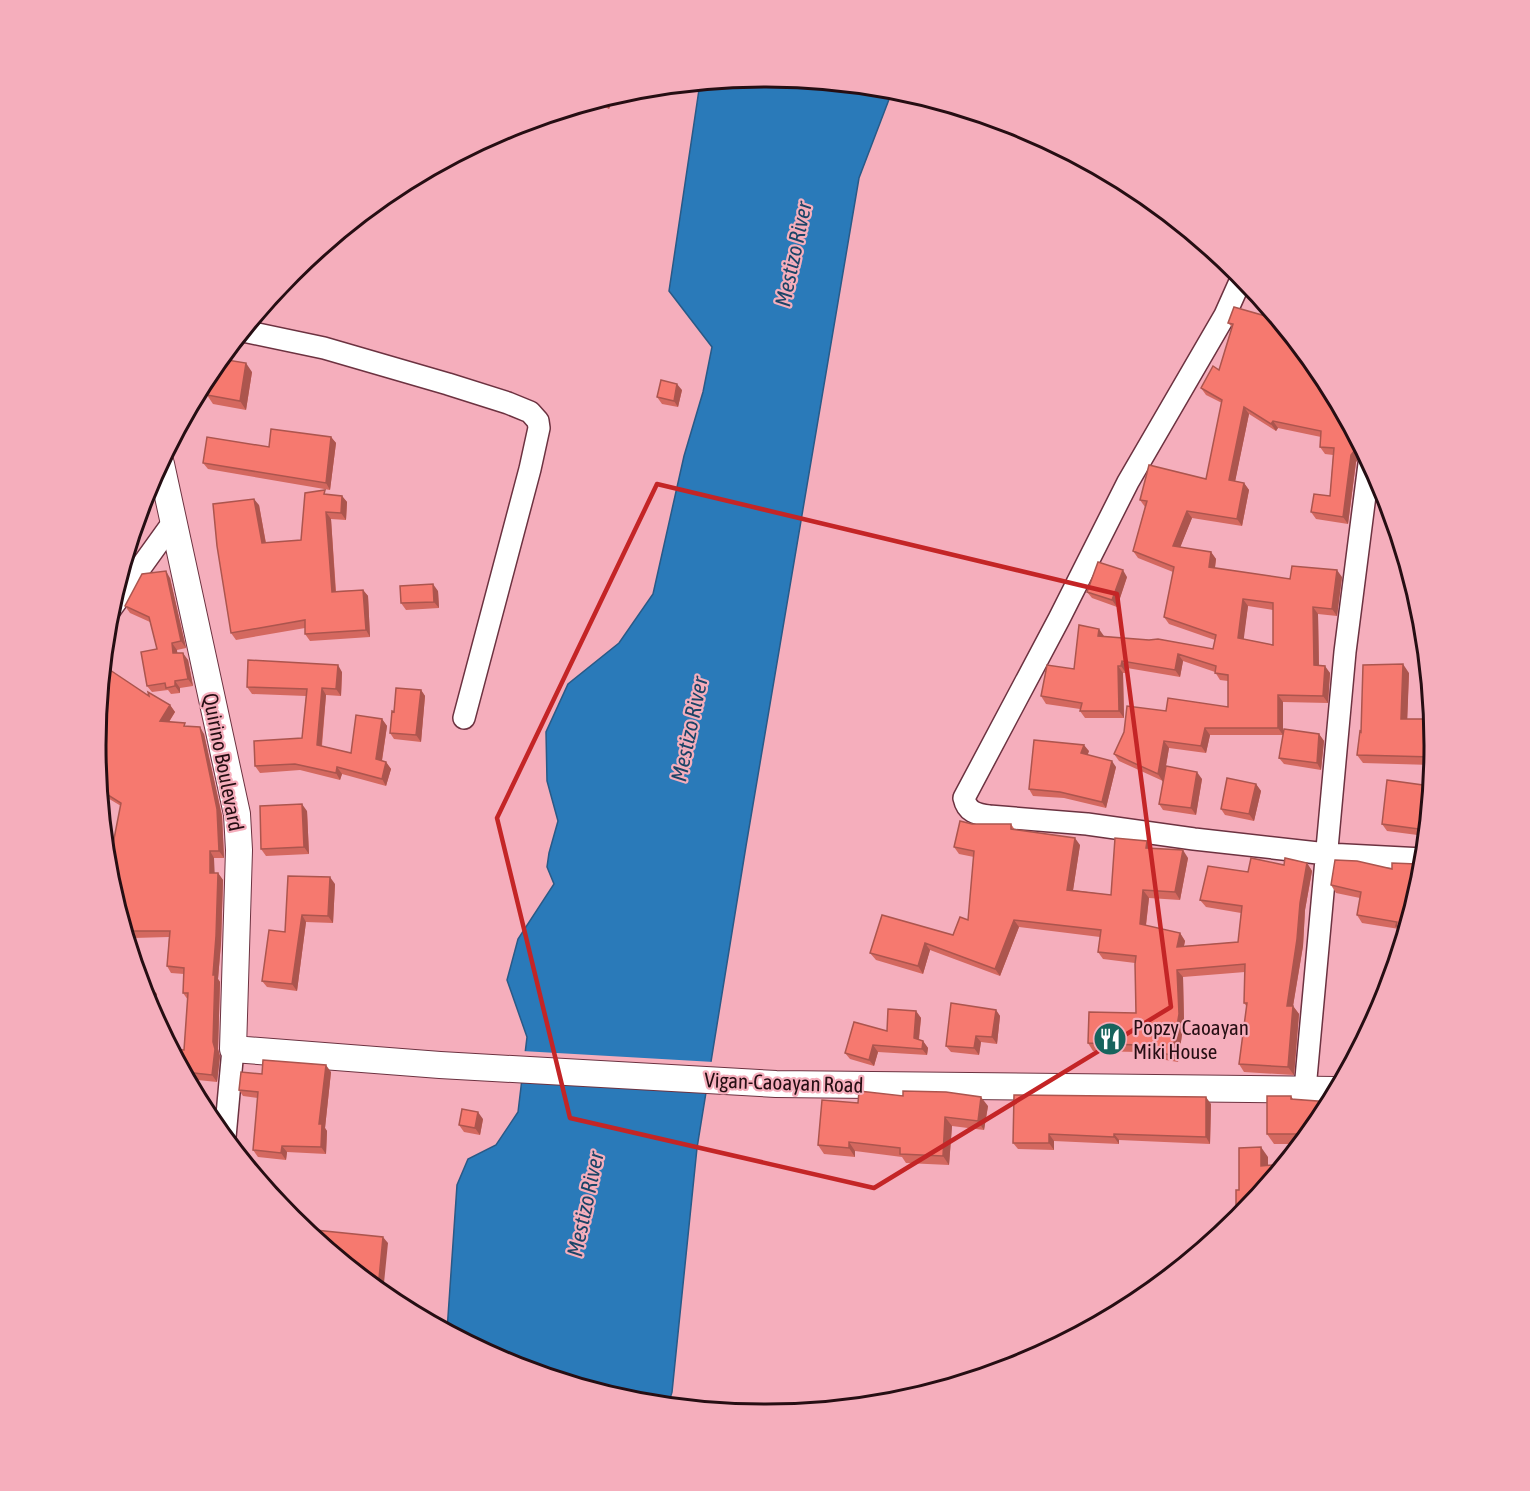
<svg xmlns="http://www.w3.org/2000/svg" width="1530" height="1491" viewBox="0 0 1530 1491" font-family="'Asap Condensed',sans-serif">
<rect width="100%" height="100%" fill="#f5aebc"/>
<path fill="#2a7ab9" stroke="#295a87" stroke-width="1.5" d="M765 77 893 89 859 178 746 846 697 1148 672 1392 668 1405 634 1402 509 1363 447 1331 457 1185 468 1159 496 1145 518 1112 527 1037 507 980 518 939 554 884 547 867 549 853 558 821 547 781 546 732 568 684 619 643 653 594 684 456 703 392 712 347 669 291 700 83Z"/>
<path fill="#f5aebc" d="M522 1051 714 1062 710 1091 519 1080Z"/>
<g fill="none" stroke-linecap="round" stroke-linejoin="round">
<g stroke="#6c3240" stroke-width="24">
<path id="minor" d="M1242 277 1225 315 1128 482 1059 619 964 798C967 812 976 814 989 816L1087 824 1194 839 1327 854 1423 859
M243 331 324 348 448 384 508 403 530 412 538 421 539 428 530 469 464 718
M110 610 174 521
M1305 1089 1345 652 1369 464
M225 1137 233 1049"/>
</g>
<g stroke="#6c3240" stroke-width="28">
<path id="major" d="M161 464 237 814 239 850 233 1049 440 1065 776 1084 1335 1090"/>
</g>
<use href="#minor" stroke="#fff" stroke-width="21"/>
<use href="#major" stroke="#fff" stroke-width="26"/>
</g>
<path fill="#d4685f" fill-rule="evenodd" d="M615 95 609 109 593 102Z
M1234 307 1321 374 1363 452 1356 462 1348 524 1316 519 1311 512 1330 496 1333 455 1325 454 1320 447 1321 437 1278 428 1276 431 1249 414 1235 481 1244 483 1249 490 1242 526 1192 518 1180 547 1211 552 1216 559 1215 568 1290 579 1342 577 1337 616 1318 614 1319 665 1330 673 1328 703 1283 702V730L1319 734 1324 741 1321 770 1284 764 1279 758 1283 735H1210L1206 753 1169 748 1166 766 1202 779 1196 815 1163 810 1159 804 1163 781 1119 761 1114 754 1166 711 1228 707V681L1220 680 1215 672 1183 661 1180 677 1127 668 1126 673H1123L1124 718H1085L1080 711V709L1046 704 1041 696 1074 669 1104 636 1213 649 1215 640 1169 624 1164 617 1173 572 1138 558 1133 551 1145 507 1140 500 1206 479 1222 403 1206 395 1201 388 1219 370 1232 327 1228 323ZM1248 606 1273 610V645L1243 639Z
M252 372 246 410 213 404 207 395 209 383 204 382 209 374Z
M682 390 678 407 662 404 657 397Z
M331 437 336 443 330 490 208 469 203 463 269 447Z
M328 495 342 496 347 502 346 520 331 519 336 591 363 590 368 596 370 637 310 641 305 634V628L236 640 231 633 259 505 266 543 301 540Z
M1127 577 1117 607 1092 598 1087 592Z
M170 578 186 648 177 650V653L188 660 193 686 180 688V693L171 694 168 690 152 692 147 686 157 649 150 622 130 613 125 606Z
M438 591 439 608 406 610 401 603Z
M342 672 341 696 326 695 322 746 351 753 382 719 387 726 382 761 386 762 391 769 386 786 342 774 340 780 300 770 260 773 255 766 302 738 306 696 252 694 247 687Z
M1409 673 1407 719 1434 746 1432 765 1363 763 1357 755 1361 732Z
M421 690 425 696 421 742 394 739 390 733 394 712Z
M149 696 170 705 175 712 169 722 187 727 204 734 222 816 224 858H214V873H218L223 880 221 943 218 979 220 982 218 1049 220 1056 217 1082 188 1079 172 1049 184 1050 188 1000 183 993 184 974 171 973 167 966 169 937 133 938 127 935 109 876 113 844 121 806 101 794 96 745Z
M1089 751 1087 755 1116 767 1106 808 1064 798 1033 796 1029 789Z
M1256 784 1261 791 1254 821 1225 815 1221 809Z
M1430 786 1425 836 1387 831 1382 824Z
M307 811 309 854 266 856 261 849Z
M972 824H1011L1015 830 1080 845 1073 890 1111 895 1147 841 1152 848 1188 858 1180 900 1149 898 1146 926 1180 933 1185 941 1184 946 1238 942 1241 913 1206 907 1200 900 1248 872 1284 865 1307 863 1312 871 1305 910 1303 946 1293 1006 1299 1014 1294 1075 1244 1072 1239 1064 1247 1007 1244 1003 1245 972 1183 977 1184 1021 1178 1062 1141 1056 1138 1052 1093 1051 1088 1043 1136 1013 1135 963 1103 959 1098 952 1100 937 1019 927 1000 976 930 950 923 974 876 960 870 953 953 935 968 920 974 857 959 854 954 847Z
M1417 864 1400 931 1399 929 1362 923 1357 915 1360 898 1336 893 1331 885 1392 869Z
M335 884 333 923 306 922 297 991 267 987 262 981 285 932Z
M996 1010 1000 1016 997 1044 981 1042 979 1055 951 1052 946 1046Z
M916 1011 921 1018 919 1040 923 1041 928 1048 927 1055 878 1052 874 1066 850 1059 845 1053 887 1031Z
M331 1072 325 1128 327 1131 326 1154 287 1152 286 1160 258 1157 253 1150 258 1098 243 1096 239 1090 262 1074Z
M1014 1095 1211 1104 1210 1144 1119 1140V1144L1054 1141V1150L1018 1149 1013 1143Z
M1291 1096 1293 1099 1321 1117 1299 1144H1274L1267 1134Z
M858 1103 988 1106 984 1130 952 1126 949 1165 906 1163 902 1157 855 1151V1157L824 1154 818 1145Z
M483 1119 480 1135 464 1132 459 1125Z"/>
<path fill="#ac554e" d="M615 95 609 109 604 102 606 98Z
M246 363 252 372 246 410 240 401Z
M677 384 682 390 678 407 674 401Z
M1244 407 1249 414 1234 487 1229 480Z
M1273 421 1278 428 1276 431 1271 424Z
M331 437 336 443 330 490 326 483Z
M1358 443 1363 453 1356 462 1348 524 1343 517 1351 455Z
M1244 483 1249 490 1242 526 1237 519Z
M342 496 347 502 346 520 341 513Z
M254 499 259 505 267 550 262 543Z
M1187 511 1192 518 1178 553 1173 546Z
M326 512 331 519 336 598 332 592Z
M1211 552 1216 559 1214 574 1209 567Z
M1123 570 1127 577 1117 607 1112 600Z
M1337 570 1342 577 1337 616 1332 609Z
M166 571 170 578 186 648 181 641Z
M433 584 438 591 439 608 434 602Z
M363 590 368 596 370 637 366 630Z
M1243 599 1248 606 1243 645 1238 638Z
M1313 607 1318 614 1319 672 1314 665Z
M1099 629 1104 636H1098Z
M172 643 177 650 178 659 173 653Z
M183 653 188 660 193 686 188 679Z
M1178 654 1183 661 1180 677 1175 670Z
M1122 661 1127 668 1126 673 1121 666Z
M1403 664 1409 673 1407 727 1401 719Z
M338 665 342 672 341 696 336 689Z
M1118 666 1123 673 1124 718 1119 711Z
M1325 666 1330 673 1328 703 1323 696Z
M175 681 180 688V693L175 686Z
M322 688 326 695 321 751 317 745Z
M421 690 425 696 421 742 416 735Z
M1278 695 1283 702V735L1278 728Z
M170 705 175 712 165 728 160 721Z
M382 719 387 726 381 766 376 759Z
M200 727 204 734 222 816 224 858 219 851Z
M1205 728 1210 735 1206 753 1201 746Z
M1319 734 1324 741 1321 770 1317 763Z
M1164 741 1169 748 1163 782 1158 774Z
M1084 745 1089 751 1086 760 1081 753Z
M1112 761 1116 767 1106 808 1102 802Z
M386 762 391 769 386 786 382 779Z
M337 767 342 774 340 780 336 773Z
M1197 772 1202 779 1196 815 1191 808Z
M1256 784 1261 791 1254 821 1249 814Z
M302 804 307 811 309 854 304 847Z
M1075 838 1080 845 1072 897 1067 890Z
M1147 841 1152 848H1146Z
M1183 850 1188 858 1180 900 1175 892Z
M210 851 214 858 215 880 210 873Z
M1307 863 1312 871 1305 910 1303 946 1293 1006 1299 1014 1294 1075 1288 1067 1287 1006 1300 903Z
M218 873 223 880 221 943 218 979 220 982 218 1049 220 1056 217 1082 212 1075 213 1042V975Z
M330 877 335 884 333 923 328 916Z
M1143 890 1149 898 1145 932 1140 924Z
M302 915 306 922 297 991 292 984Z
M1014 920 1019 927 1000 976 995 969Z
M1180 933 1185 941 1182 954 1177 947Z
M925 943 930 950 923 974 918 966Z
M1177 970 1183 977 1184 1021 1178 1062 1172 1055Z
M152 988 157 994 155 1017 151 1008Z
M996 1010 1000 1016 997 1044 992 1037Z
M916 1011 921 1018 918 1045 914 1038Z
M976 1036 981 1042 979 1055 974 1048Z
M923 1041 928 1048 927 1055 922 1049Z
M873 1045 878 1052 874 1066 869 1060Z
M326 1065 331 1072 325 1128 327 1131 326 1154 321 1147 319 1124Z
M981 1097 988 1106 984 1130 978 1121Z
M1206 1097 1211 1104 1210 1144 1206 1137Z
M478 1112 483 1119 480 1135 475 1128Z
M945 1117 952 1126 949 1165 943 1156Z
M1049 1134 1054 1141V1150L1049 1143Z
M1114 1134 1119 1140V1144L1114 1137Z
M849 1142 855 1151V1157L849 1148Z
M282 1146 287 1152 286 1160 281 1153Z
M1261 1147 1268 1157V1176L1261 1166Z
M383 1237 388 1243 383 1293 378 1289Z"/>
<path fill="#f6796f" stroke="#ac554e" stroke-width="1.5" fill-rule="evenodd" d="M1234 307 1276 319 1321 374 1332 394 1331 401H1336L1358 443V446L1351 455 1343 517 1311 512 1314 494 1330 496 1334 448 1320 447 1321 431 1273 421 1271 424 1244 407 1229 480 1244 483 1237 519 1187 511 1173 546 1211 552 1209 567 1290 579 1292 566 1337 570 1332 609 1313 607 1314 665 1325 666 1323 696 1278 695V728H1205L1201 746 1164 741 1158 774 1114 754 1124 732 1127 706 1166 711 1168 698 1228 707V675L1215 673 1216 666 1178 654 1175 670 1122 661 1121 666H1118L1119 711H1080L1082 703 1041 696 1047 665 1074 669 1079 625 1099 629 1098 636 1149 640 1158 639 1213 649 1216 635 1164 617 1174 567 1133 551 1147 501 1140 500 1149 465 1206 479 1222 400 1201 388 1213 366 1219 370 1233 324 1228 323ZM1243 599 1273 603V645L1238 638Z
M221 359 246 363 240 401 207 395 210 375 208 374Z
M661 380 677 384 674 401 657 397Z
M271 429 331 437 326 483 203 463 207 437 269 447Z
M325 490 324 494 342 496 341 513 326 512 332 592 363 590 366 630 305 634V620L231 633 217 546 213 504 254 499 262 543 301 540 305 493Z
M1098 562 1123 570 1112 600 1087 592Z
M166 571 181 641 172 643 173 653H183L188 679 175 681V686L166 688 165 683 147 686 141 652 157 649 149 617 125 606 142 574Z
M433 584 434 602 401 603 400 586Z
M248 660 338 665 336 689 322 688 317 745 351 753 356 715 382 719 376 759 386 762 382 779 337 767 336 773 295 764 255 766 254 741 302 738 307 689 247 687Z
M1403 664 1401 719H1431L1434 746 1433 757 1357 755 1360 731 1361 732 1363 665Z
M104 666 149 696 148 692 170 705 160 721 185 723 184 726 200 727 217 809 219 851H210V873H218L216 936 213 975H215L213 1042 215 1049 212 1075 185 1072 172 1049 184 1050 188 993H183L184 968 167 966 170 931H129L125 929 109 876 105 839 113 844 121 803 100 790 96 745Z
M396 688 421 690 416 735 390 733 392 711 394 712Z
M1284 729 1319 734 1317 763 1279 758Z
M1034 740 1084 745 1081 753 1112 761 1102 802 1060 792 1029 789Z
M1166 766 1197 772 1191 808 1159 804Z
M1227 778 1256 784 1249 814 1221 809Z
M1387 780 1430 786 1426 830 1382 824Z
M302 804 304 847 261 849 260 806Z
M960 821 972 824H1011V829L1075 838 1067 890 1111 895 1115 838 1147 841 1146 848 1183 850 1175 892 1143 890 1140 924 1180 933 1177 947 1238 942 1242 906 1200 900 1208 866 1248 872 1251 858 1284 865 1285 858 1307 863 1300 903 1297 939 1287 1006H1293L1288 1067 1239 1064 1247 1003H1244L1245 964 1177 970 1179 1014 1172 1055 1136 1049 1137 1045 1088 1043 1089 1012 1136 1013 1135 964 1136 956 1098 952 1101 930 1014 920 995 969 925 943 918 966 870 953 882 915 953 935 960 917 968 920 974 851 954 847Z
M1335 860 1357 861 1392 869V863L1417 864 1422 862 1421 876 1400 945V926H1396L1397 922 1357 915 1361 892 1331 885Z
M288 876 330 877 328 916 302 915 292 984 262 981 269 930 285 932Z
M142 987 152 988 151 1008 147 1001Z
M951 1003 996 1010 992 1037 976 1036 974 1048 946 1046Z
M888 1009 916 1011 914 1038 923 1041 922 1049 873 1045 869 1060 845 1053 854 1022 887 1031Z
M263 1060 326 1065 319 1124H322L321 1147 282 1146 281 1153 253 1150 258 1092 239 1090 241 1072 262 1074Z
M859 1091 903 1096V1091L946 1092 981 1097 978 1121 945 1117 943 1156 900 1154V1148L849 1142V1148L818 1145 822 1100 858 1103Z
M1014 1095 1206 1097V1137L1114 1134V1137L1049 1134V1143H1013Z
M1267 1096H1291V1099L1330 1102 1321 1117 1308 1134H1267Z
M462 1109 478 1112 475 1128 459 1125Z
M1261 1147V1166L1283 1164 1236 1220V1190H1239V1148Z
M315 1230 383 1237 378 1289 315 1237Z"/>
<path fill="none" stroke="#c42526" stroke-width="4.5" stroke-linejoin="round" d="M657 484 1117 594 1171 1007 874 1188 570 1118 497 818Z"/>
<defs>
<g id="restaurant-disc" transform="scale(1.725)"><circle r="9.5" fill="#17645d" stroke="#f5aebc"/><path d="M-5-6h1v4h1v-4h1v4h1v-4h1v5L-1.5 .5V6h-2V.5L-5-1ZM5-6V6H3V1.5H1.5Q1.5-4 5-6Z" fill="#fff"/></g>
</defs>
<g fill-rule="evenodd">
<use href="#restaurant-disc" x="1110" y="1039"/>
</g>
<g text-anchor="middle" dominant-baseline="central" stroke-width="4.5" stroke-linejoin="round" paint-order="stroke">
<g font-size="21" fill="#260e13" stroke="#f5aebc">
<text transform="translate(224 762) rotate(79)">Quirino Boulevard</text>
<text transform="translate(784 1082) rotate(2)">Vigan-Caoayan Road</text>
</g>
<g font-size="21" fill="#260e13" stroke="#f5aebc" text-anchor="start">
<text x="1133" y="1027">Popzy Caoayan<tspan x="1133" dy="24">Miki House</tspan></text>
</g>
<g font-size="22" font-style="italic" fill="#1b4466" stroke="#f5aebc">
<text transform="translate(793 254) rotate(-78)">Mestizo River</text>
<text transform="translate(689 729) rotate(-78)">Mestizo River</text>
<text transform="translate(585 1204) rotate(-78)">Mestizo River</text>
</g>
</g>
<path d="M0 0H1530V1491H0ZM764 87H766A658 658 0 0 1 1424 745V746A658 658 0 0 1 766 1404H764A658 658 0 0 1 106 746V745A658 658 0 0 1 764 87Z" fill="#f5aebc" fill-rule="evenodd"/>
<path fill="none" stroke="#260e13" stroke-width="3" d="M764 87H766A658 658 0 0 1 1424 745V746A658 658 0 0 1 766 1404H764A658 658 0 0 1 106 746V745A658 658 0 0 1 764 87Z"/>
</svg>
